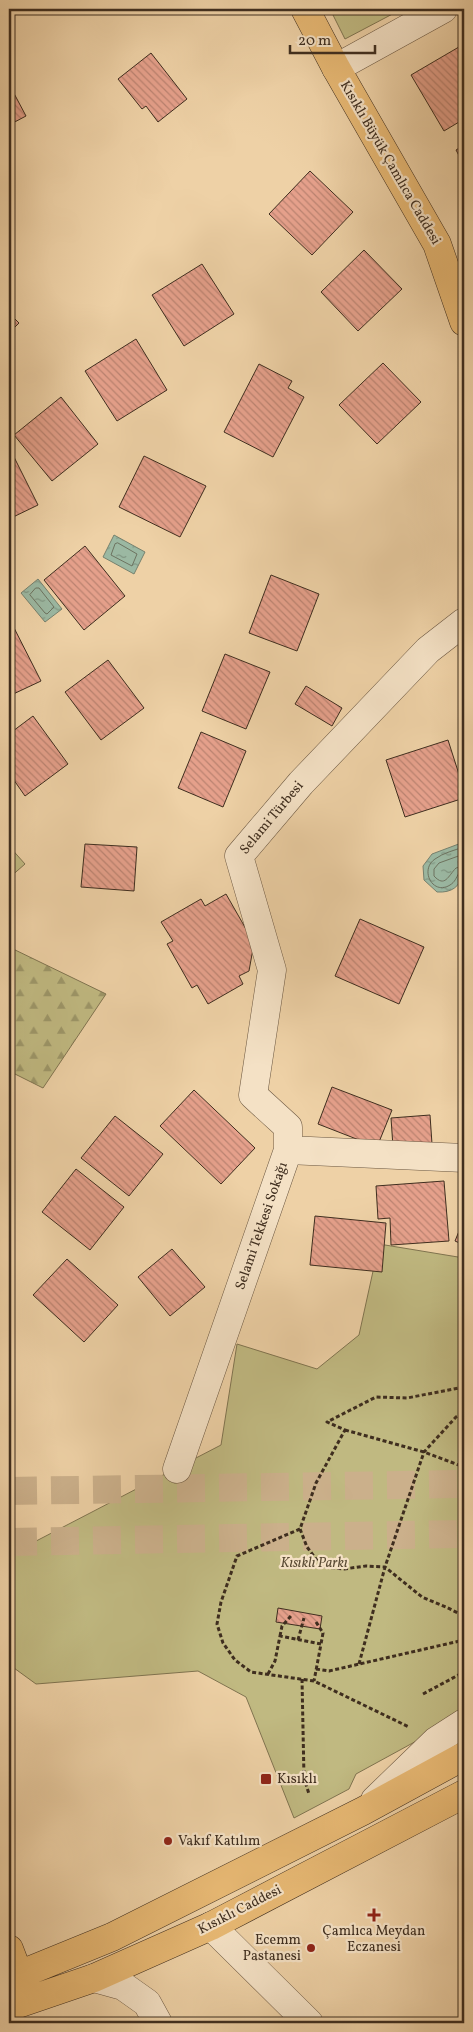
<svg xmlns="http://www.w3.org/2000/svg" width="473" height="2032" viewBox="0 0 473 2032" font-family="Vollkorn,serif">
<defs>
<pattern id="forest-firs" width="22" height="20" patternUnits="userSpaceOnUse" patternTransform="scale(1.25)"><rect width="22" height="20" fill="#c0b981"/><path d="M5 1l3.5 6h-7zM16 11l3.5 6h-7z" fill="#9d9769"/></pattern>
<pattern id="water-ripples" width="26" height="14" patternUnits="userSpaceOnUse" patternTransform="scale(1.25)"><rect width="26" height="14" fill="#9bb8a2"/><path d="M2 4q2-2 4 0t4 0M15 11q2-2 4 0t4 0" fill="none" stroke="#809683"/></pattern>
<pattern id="building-back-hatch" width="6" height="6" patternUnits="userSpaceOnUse" patternTransform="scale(1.25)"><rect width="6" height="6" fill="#e5a08b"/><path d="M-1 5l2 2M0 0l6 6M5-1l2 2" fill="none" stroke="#bb8371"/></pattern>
</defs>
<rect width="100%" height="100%" fill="#eed1a6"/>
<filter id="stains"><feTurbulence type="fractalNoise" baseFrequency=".004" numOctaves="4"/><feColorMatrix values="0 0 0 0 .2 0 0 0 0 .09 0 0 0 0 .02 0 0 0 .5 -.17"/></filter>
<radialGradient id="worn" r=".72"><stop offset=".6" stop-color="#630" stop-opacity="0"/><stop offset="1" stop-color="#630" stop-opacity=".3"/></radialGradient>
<path fill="url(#forest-firs)" stroke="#807450" d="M9 947 106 994 43 1088 9 1071Z"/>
<path fill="#c0b981" stroke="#807450" d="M330 9H402L345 39Z
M9 846 25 864 9 878Z
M379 1244 464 1258V1715L356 1774 349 1789 294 1818 246 1697 198 1671 36 1684 14 1668 9 1651V1568L15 1552 221 1445 237 1344 317 1369 359 1335Z"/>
<path fill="url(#water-ripples)" stroke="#76816e" d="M114 535 145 552 134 574 103 557Z
M38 579 62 609 45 622 21 593Z
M464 842C464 864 468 894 437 892L424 880 423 866 432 854Z"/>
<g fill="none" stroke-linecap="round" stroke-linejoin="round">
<path stroke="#6d7360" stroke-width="1" d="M118 543 137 554 132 566 111 555 115 544Z
M36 588H39L54 607 47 614 45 613 30 595Z
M464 847C455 850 443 853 435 859 419 870 433 896 450 885 455 882 456 878 459 873L464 872
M464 854 439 863 434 869V876C445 888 448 876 456 868L464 866"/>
</g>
<path fill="url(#building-back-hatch)" stroke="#3f2e1f" d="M464 44V119L444 131 411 75Z
M151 53 187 99 158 122 146 106 142 109 118 79Z
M9 84 26 116 9 125Z
M464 145V165L456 150Z
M310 171 353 212 312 255 269 214Z
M364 250 402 289 358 331 321 292Z
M202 264 234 314 184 346 152 295Z
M9 313 19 323 9 333Z
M136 339 167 390 117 421 85 371Z
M383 363 421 402 377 444 339 405Z
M259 364 292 381 288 388 304 397 273 457 224 432Z
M61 397 98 444 52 481 14 435Z
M11 451 38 505 9 519V453Z
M144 456 206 486 180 537 119 507Z
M85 546 125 596 84 630 44 580Z
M271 575 319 594 297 651 249 633Z
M9 618 41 681 9 696Z
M225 654 270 672 246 729 202 711Z
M108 660 144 708 101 740 65 692Z
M306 686 342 708 332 726 295 704Z
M33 716 68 764 25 796 9 773V734Z
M201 732 246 751 223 807 178 788Z
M448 740 464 790V798L405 817 386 760Z
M85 844 137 847 134 891 81 887Z
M226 894 254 943 249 971 239 976 243 984 208 1004 197 985 192 988 167 944 173 941 161 922 201 899 205 906Z
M360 919 424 947 399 1004 335 976Z
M332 1087 392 1110 377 1147 318 1124Z
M194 1090 255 1148 221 1184 160 1126Z
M430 1115 432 1144 393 1147 391 1118Z
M115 1116 163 1154 129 1196 81 1158Z
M76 1169 124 1207 90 1250 42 1212Z
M444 1181 449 1241 391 1245 390 1218 378 1219 376 1186Z
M315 1216 386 1223 382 1272 310 1265Z
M464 1219V1245L455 1241Z
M172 1249 205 1287 170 1316 138 1277Z
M67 1259 118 1305 84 1342 33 1295Z
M278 1608 322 1616 320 1629 276 1622Z
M130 2019V2023H97Z"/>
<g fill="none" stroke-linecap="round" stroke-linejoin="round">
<path stroke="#cbb08b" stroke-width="28" stroke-dasharray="28 14" stroke-linecap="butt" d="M9 1491 464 1484
M9 1542 464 1534"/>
<g stroke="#6b5741" stroke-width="29">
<path id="minor" d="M336 68 443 9
M288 1150V1127L253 1095 272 970 239 856 301 783 428 650 464 622
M177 1469 288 1150 464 1158
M375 1800 436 1741 464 1723
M211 1926 309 2023
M94 1978 123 1986 147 2003 158 2023"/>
</g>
<g stroke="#3f2e1f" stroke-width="29">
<path id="major" d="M305 9 336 68 437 244 464 322
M9 1949 25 1991
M9 1979 112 1937 363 1811 464 1756
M9 2007 94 1978 211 1926 464 1794"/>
</g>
<path stroke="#3f2e1f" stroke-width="3" stroke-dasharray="4 2.5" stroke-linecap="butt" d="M464 1387 407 1398 376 1397 327 1422 345 1430 316 1483 300 1529 307 1547 316 1559 326 1567 344 1569 366 1566 385 1567 422 1597 446 1607 464 1616
M345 1430 424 1452 464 1467
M300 1529 237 1556 221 1602 217 1624 223 1643 235 1660 251 1672 314 1681 409 1727
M316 1622 323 1633 321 1644
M280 1636 282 1626 291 1616
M298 1640 304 1618
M359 1664 385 1567 424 1452 456 1417 464 1412
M316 1669 329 1671 464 1640
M268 1674 275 1661 280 1636 321 1644 314 1681
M302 1679 304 1778 309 1794
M423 1694 464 1672"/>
<use href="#minor" stroke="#f4e1c5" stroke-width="28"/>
<use href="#major" stroke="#e7b873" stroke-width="28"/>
</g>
<g fill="#8f2418" stroke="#f4e1c5" stroke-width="2">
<rect x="260" y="1773" width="12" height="12" rx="2.5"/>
<circle cx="168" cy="1841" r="5"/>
<path d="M371.5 1907.5h5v5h5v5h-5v5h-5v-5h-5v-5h5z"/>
<circle cx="311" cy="1948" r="5"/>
</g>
<g text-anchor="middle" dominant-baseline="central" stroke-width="4.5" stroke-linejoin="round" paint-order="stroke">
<g font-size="14" fill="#3f2e1f" stroke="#f4e1c5">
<text transform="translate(390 163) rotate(60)">Kısıklı Büyük Çamlıca Caddesi</text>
<text transform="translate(272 818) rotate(-50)">Selami Türbesi</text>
<text transform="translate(262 1226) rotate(-71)">Selami Tekkesi Sokağı</text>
<text transform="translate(240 1910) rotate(-27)">Kısıklı Caddesi</text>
</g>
<g font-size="14" font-style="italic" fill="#594a33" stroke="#f4e1c5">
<text x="314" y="1563">Kısıklı Parkı</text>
</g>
<g font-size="14" fill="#3f2e1f" stroke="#f4e1c5" text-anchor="start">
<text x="277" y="1779">Kısıklı</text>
<text x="178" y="1841">Vakıf Katılım</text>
<text x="374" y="1931" text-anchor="middle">Çamlıca Meydan<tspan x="374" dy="16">Eczanesi</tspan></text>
<text x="301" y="1940" text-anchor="end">Ecemm<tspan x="301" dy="16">Pastanesi</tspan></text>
</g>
</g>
<rect width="473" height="2032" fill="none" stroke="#eed1a6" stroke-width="30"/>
<rect x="10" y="10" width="453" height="2012" fill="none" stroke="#3f2e1f" stroke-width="2.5"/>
<rect x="15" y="15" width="443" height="2002" fill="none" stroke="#3f2e1f"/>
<path d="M290 45v8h85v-8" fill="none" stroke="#3f2e1f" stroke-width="2.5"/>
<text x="298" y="45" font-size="15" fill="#3f2e1f" stroke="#f4e1c5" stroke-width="4" paint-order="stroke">20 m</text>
<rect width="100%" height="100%" filter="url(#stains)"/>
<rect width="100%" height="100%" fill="url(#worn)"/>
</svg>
